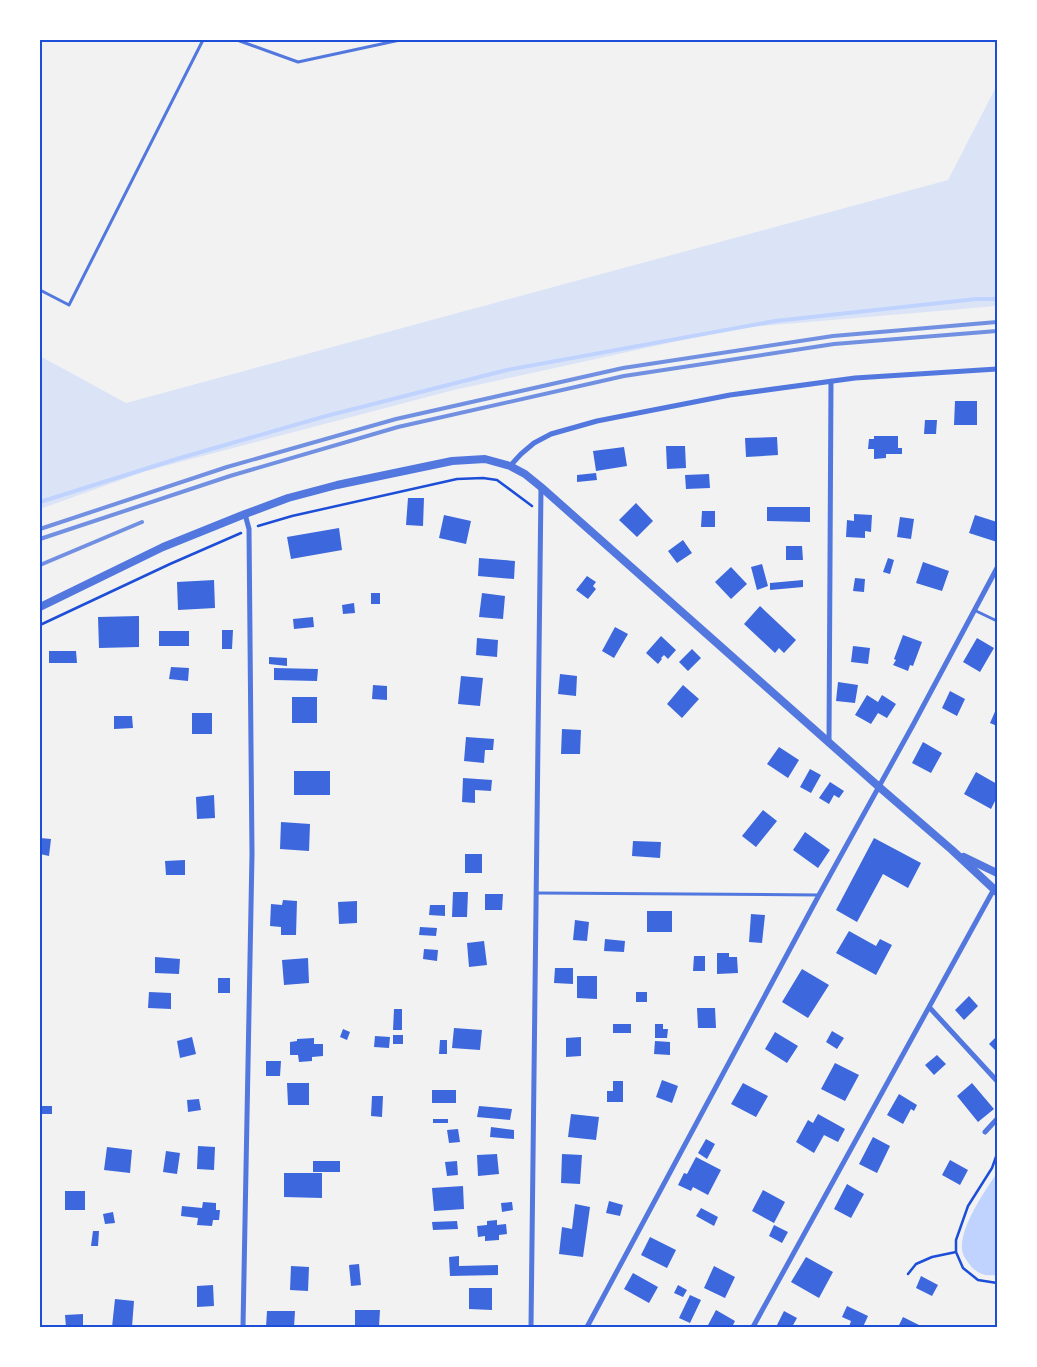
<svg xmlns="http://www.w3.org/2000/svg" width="1037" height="1367" viewBox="0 0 1037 1367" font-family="Ubuntu,sans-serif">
<rect width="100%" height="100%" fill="#f2f2f2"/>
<path fill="#dbe4f7" d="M997 85V306L737 328 454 390 146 471 40 509V356L126 403 948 180Z"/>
<path fill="#bfd3fe" d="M997 1173V1275C992 1275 986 1276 982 1274 975 1271 971 1267 967 1261 966 1259 964 1257 963 1254 956 1232 985 1191 997 1173Z"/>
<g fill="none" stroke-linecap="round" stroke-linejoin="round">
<path stroke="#bfd3fe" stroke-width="4" d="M40 502 180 458 326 416 507 370 775 321 976 299H997"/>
</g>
<path fill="#3d67dc" d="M955 401H977V425H954Z
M925 420H937L936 434H924Z
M874 436H898V448H902V454H886V458L874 459V449H868L869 439H874Z
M777 437 778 455 746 457 745 438Z
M666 446H685L686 468 667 469Z
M624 447 627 466 596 471 593 451Z
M596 473 597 480 577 482V475Z
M709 474 710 488 686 489 685 475Z
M408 498H424L423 526 406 525Z
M636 503 653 521 637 537 619 520Z
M767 507H810V522L767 521Z
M702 511H715V527H701Z
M854 514 872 515 871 532 865 531V538L846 537 847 520 854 521Z
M444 515 471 521 466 544 439 538Z
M975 515 997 522V542L969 533Z
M900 517 914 519 911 539 897 537Z
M339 528 342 550 291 559 287 537Z
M683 540 692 553 677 563 668 551Z
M786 546H802L803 560H786Z
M479 558 515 561 514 579 478 576Z
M888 558 894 560 890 574 883 572Z
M923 562 949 571 942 591 916 583Z
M762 564 768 586 757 590 751 567Z
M731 567 747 584 731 599 715 582Z
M587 576 596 582 593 586 596 589 588 599 576 590Z
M855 578 865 579 864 592 853 591Z
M214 580 215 608 178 610 177 582Z
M803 580V587L770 590V583Z
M371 593H380V604H371Z
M482 593 505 596 503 619 479 617Z
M354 603 355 613 343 614 342 605Z
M760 606 796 640 784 653 779 648 775 653 744 624Z
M139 616V647L99 648 98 617Z
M313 617 314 627 294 629 293 619Z
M615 627 628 634 614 658 602 651Z
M222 630H233L232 649H222Z
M159 631H189V646H159Z
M903 635 922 642 913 666 910 665 908 671 893 665 896 660 894 659Z
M661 636 676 650 668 659 664 655 661 658 662 659 658 664 646 653Z
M477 638 498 640 497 657 476 655Z
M977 638 994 648 980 672 963 662Z
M853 646 870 648 868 664 851 662Z
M692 649 701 658 688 671 679 662Z
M49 651H76L77 663H49Z
M269 657 287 658V666L269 664Z
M171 667 189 668 188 681 169 679Z
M274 668 318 669 317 681 274 680Z
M560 674 577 676 576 696 558 694Z
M461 676 483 678 480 706 458 704Z
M838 682 858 685 855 703 836 701Z
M373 685 387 686V700L372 699Z
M683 685 699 699 682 718 667 704Z
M950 691 965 699 957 716 942 708Z
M867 695 878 702 882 695 896 704 887 718 878 713 871 724 855 715Z
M292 697H317V723H292Z
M997 707V726L990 723Z
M192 713H212V734H192Z
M114 716H132L133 728 114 729Z
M562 729 581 730 580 754H561Z
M466 737 494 739 493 750H485L484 763 464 761Z
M923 742 942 753 931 773 912 763Z
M779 747 799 760 788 778 767 764Z
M810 769 821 775 811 793 800 787Z
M294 771H330V795H294Z
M976 772 997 784V797L991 809 964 794Z
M463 778 492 780 491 791 475 790V803L462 802Z
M830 782 844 791 839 798 834 795 829 804 819 798Z
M214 795 215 818 197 819 196 797Z
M763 810 777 821 756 847 742 836Z
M281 822 310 824 309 851 280 849Z
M805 832 830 850 818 868 793 850Z
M40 838 51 839 49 856 40 854Z
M874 838 921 863 908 888 883 874 857 922 836 910Z
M633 841 661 842 660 858 632 856Z
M465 854H482V873H465Z
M185 860V875H166L165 861Z
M453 892H468L467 917H452Z
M485 894H503L502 910H485Z
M283 900 297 901 296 935H281V927L270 926 271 904 282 905Z
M357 901V923L339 924 338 902Z
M430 905H445V916L429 915Z
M647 911H672V932H647Z
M751 914 765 915 762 943 749 942Z
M575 920 589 922 587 941 573 940Z
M420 927 437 928 436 936 419 935Z
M849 931 876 946 880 939 892 945 876 975 836 953Z
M605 939 625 941 624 952 604 951Z
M484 941 487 965 469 967 467 943Z
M424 949 438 950 437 961 423 959Z
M717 953H729V957H737L738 973 717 974Z
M694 956H705V971H693Z
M155 957 180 959 179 974 155 973Z
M308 958 309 983 284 985 282 960Z
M555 968H573V984L554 983Z
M802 969 829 985 808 1018 782 1002Z
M577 976H597V999L577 998Z
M218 978H230V993H218Z
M149 992 171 993V1009L148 1008Z
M636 992H647V1002H636Z
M969 996 978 1006 964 1020 955 1010Z
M697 1008H715L716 1028H698Z
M394 1009H402V1030H393Z
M613 1024H631V1033H613Z
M655 1024H663V1029H668L667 1038H655Z
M454 1028 482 1030 480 1050 452 1048Z
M343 1029 350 1032 347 1040 340 1037Z
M832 1031 844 1038 837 1049 826 1042Z
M775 1032 798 1046 787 1063 765 1049Z
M393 1035H403V1044H393Z
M375 1036 390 1037 389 1048 374 1047Z
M997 1036V1052L989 1044Z
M192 1037 196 1054 180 1058 177 1041Z
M581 1037V1056L566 1057V1038Z
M314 1038V1044H323V1056L312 1057V1061L299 1062 298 1055H290V1042L297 1041V1039Z
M440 1040H447V1054H439Z
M655 1041 670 1042V1055L654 1054Z
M937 1055 946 1064 934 1075 925 1065Z
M266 1061H281L280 1076H266Z
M835 1063 859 1075 845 1101 821 1089Z
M662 1080 678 1086 672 1103 656 1097Z
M613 1081H623V1102H607V1091H613Z
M287 1083H309V1105H288Z
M743 1083 768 1096 756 1117 731 1104Z
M972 1083 994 1109 978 1122 957 1096Z
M432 1090H456V1103H432Z
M899 1094 917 1105 914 1111 911 1109 903 1124 887 1115Z
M372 1096H383L382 1117 371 1116Z
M199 1099 201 1110 188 1112 187 1100Z
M40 1106H52V1114H40Z
M479 1106 512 1109 510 1120 477 1117Z
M571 1114 599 1117 596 1140 568 1137Z
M818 1114 845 1129 838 1142 824 1135 814 1153 796 1142 808 1120 813 1123Z
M433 1119H448V1123H433Z
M491 1127 514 1130V1139L490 1137Z
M458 1129 460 1142 449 1143 447 1130Z
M873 1137 890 1146 877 1173 859 1164Z
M706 1139 715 1144 707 1159 698 1153Z
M198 1146 215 1147 214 1170 197 1169Z
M107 1147 132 1150 130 1173 104 1170Z
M166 1151 180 1153 177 1174 163 1172Z
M497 1154 499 1174 478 1176 477 1155Z
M562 1154 582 1155 580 1184 561 1183Z
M696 1157 721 1170 708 1195 693 1187 691 1191 678 1185 684 1173 687 1174Z
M950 1160 968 1170 960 1185 942 1175Z
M313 1161H340V1172H313Z
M457 1161 458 1175 447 1176 445 1162Z
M284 1173H322V1198L284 1197Z
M847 1184 864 1194 851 1218 834 1209Z
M463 1186 464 1209 434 1211 432 1188Z
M763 1190 785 1202 774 1223 752 1211Z
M65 1191H85V1210H65Z
M609 1201 623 1205 620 1216 606 1213Z
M203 1202 216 1203V1210H220L219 1220H213L212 1226 197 1225 198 1218 181 1216 182 1206 202 1208Z
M512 1202 513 1210 502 1212 501 1203Z
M575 1204 590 1207 583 1257 559 1254 562 1227 572 1229Z
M701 1208 718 1217 714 1226 696 1216Z
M113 1212 115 1223 105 1224 103 1214Z
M497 1220V1225L506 1224 507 1234 499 1235V1240L485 1241V1236L478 1237 477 1226 487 1225V1221Z
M457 1221 458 1229 433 1230 432 1222Z
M774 1225 788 1232 782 1243 769 1236Z
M93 1231H99L98 1246H91Z
M650 1237 676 1250 667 1268 641 1255Z
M459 1256V1266L498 1265V1275L450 1276 449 1257Z
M806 1257 833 1272 819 1298 791 1282Z
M359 1264 361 1285 351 1286 349 1265Z
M291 1266 309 1267 308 1291 290 1290Z
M714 1266 735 1277 725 1298 704 1288Z
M633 1273 658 1287 649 1303 624 1289Z
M921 1276 938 1285 932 1296 916 1288Z
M213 1285 214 1306 197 1307V1286Z
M678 1285 687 1290 683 1297 674 1293Z
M469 1288H492V1310L469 1309Z
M690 1295 701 1300 690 1323 679 1318Z
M115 1299 134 1301 132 1327H112Z
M847 1306 868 1316 863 1327H849L851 1321 842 1317Z
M355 1310H380L379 1327H355Z
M716 1310 735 1321 732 1327H707Z
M267 1311H295L294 1327H266Z
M784 1311 797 1318 792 1327H776Z
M83 1314V1327H66L65 1315Z
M903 1317 923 1327H898Z"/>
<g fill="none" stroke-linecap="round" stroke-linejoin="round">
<path stroke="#1d4ed8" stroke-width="2.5" d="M258 526 292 516 457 479 483 478 497 480 532 506
M40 625 170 564 241 533
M997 1154 992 1168 968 1206 956 1240V1252L963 1268 978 1280 997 1283
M908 1274 916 1264 932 1257 956 1252"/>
<path stroke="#5277de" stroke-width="3" d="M237 40 298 62 400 40
M40 290 69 305 203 40
M974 610 997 621
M537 893 819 895"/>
<path stroke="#5277de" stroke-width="5" d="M510 466 521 454 534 443 551 434 597 421 730 395 855 378 997 369
M829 742 831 381
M929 1007 997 1081
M985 1132 997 1119
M243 1327 252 854 249 529 245 514
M531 1327 541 488
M587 1327 819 895 913 725 997 568
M753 1327 994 889"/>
<path stroke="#5277de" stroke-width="8" d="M40 607 163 547 245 514 288 498 337 485 452 461 485 459 510 466 525 474 541 487 878 786 952 850 997 892
M964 857 997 873"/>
<path stroke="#7290e2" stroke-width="4" d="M40 529 227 467 396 419 623 368 833 336 997 322
M40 539 230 476 398 427 624 376 834 344 997 331
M40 565 142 522"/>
</g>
<rect width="1037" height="1367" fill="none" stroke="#ffffff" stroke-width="82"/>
<rect x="41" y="41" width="955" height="1285" fill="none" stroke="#1d4ed8" stroke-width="2"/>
</svg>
